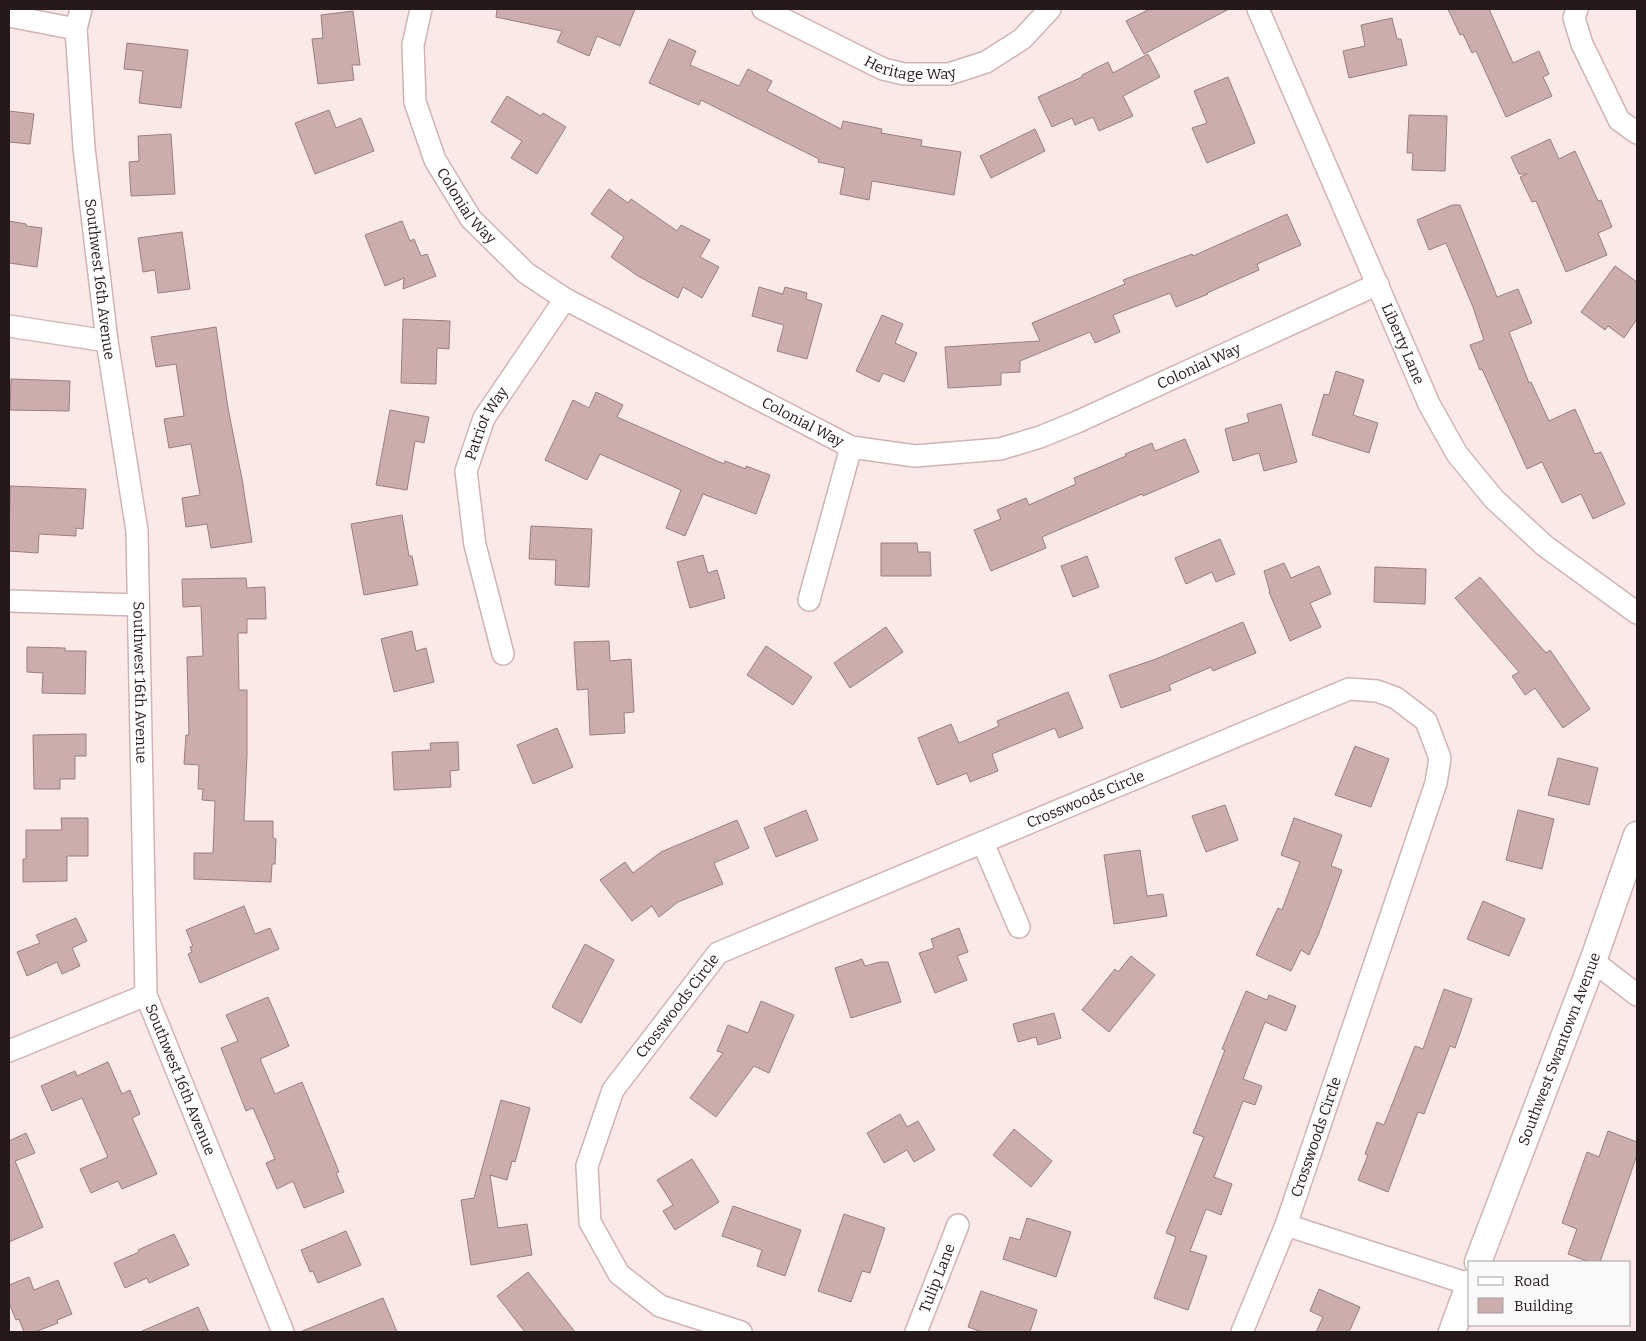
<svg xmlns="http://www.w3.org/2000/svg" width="1646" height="1341" viewBox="0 0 1646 1341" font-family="Bitter,serif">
<rect width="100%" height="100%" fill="#fbe8e8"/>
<path fill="#ccadad" stroke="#9b7e7e" d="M497 9H635L620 46 597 36 589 56 557 42 562 31 496 17Z
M1150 9H1229L1144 54 1126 21Z
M1448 9H1489L1513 63 1539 51 1549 74 1543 77 1552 96 1506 117 1476 51 1472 53 1463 34 1460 35Z
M353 11 360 65H352L354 80 318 84 312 39 323 38 321 15Z
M1392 18 1397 39H1401L1407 65 1349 78 1343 51 1365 46 1361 25Z
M669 39 696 51 690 65 739 86 748 69 772 81 767 91 841 129 843 121 882 129 881 133 922 140 921 146 961 152 954 195 872 181 869 200 840 194 845 168 818 162 819 159 701 100 699 105 649 83Z
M127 43 188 50 181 108 139 103 143 71 124 69Z
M1148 54 1160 77 1123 96 1133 116 1099 131 1093 117 1075 125 1072 118 1052 127 1038 97 1082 77V75L1108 62 1113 73Z
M1228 77 1255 143 1207 163 1192 128 1207 123 1194 91Z
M507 96 541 116 543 113 566 127 537 174 511 158 522 141 491 122Z
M329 110 336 128 361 118 374 151 315 174 295 123Z
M9 111 34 114 30 144 9 142Z
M1409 115 1447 116 1445 171 1412 170 1413 153H1407Z
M1035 129 1045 151 991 178 980 156Z
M171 134 175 194 131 196 129 162 139 161 138 136Z
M1550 139 1559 159 1575 151 1598 201 1601 200 1612 227 1598 233 1607 255 1566 272 1536 201 1532 202 1520 177 1527 174H1519L1511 157Z
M609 189 628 203 631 199 677 231 681 225 710 240 700 257 719 267 702 298 683 287 678 298 638 276 611 257 624 237 591 214Z
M1452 205H1460L1497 297 1518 289 1532 323 1509 332 1529 383 1531 382 1549 421 1575 409 1595 454 1601 452 1625 504 1593 519 1581 494 1562 503 1542 462 1527 469 1482 369 1480 370 1470 345 1484 340 1473 307 1446 243 1429 250 1417 220Z
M1287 214 1301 245 1257 264 1259 270 1207 293 1208 294 1176 307 1170 293 1113 315 1120 332 1095 343 1090 332 1020 361V372L1001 373V385L948 388 945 347 1040 341 1032 323 1125 284 1123 280 1192 254 1193 256Z
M9 221 26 224V226L42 228 37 267 9 263Z
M402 221 410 241 414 239 421 256 427 254 436 276 403 289 404 278 385 286 365 235Z
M182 232 190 289 158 293 155 270 143 272 138 238Z
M1615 266 1637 282V319L1624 338 1608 326 1605 330 1581 312Z
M759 287 783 294 785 287 807 293 806 299 822 304 807 359 777 351 784 325 752 316Z
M882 315 903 324 895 343 917 353 904 382 883 373 879 382 856 371Z
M403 319 450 321 449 349 437 348 436 384 401 383Z
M216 327 228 408 242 479 252 542 211 548 207 524 186 527 182 498 200 495 191 444 169 448 164 419 184 416 176 364 156 367 151 337Z
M1336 371 1364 380 1353 415 1378 423 1369 453 1312 435 1324 394 1329 395Z
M11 379 70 381 69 411 10 410Z
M596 392 623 405 617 417 724 464 725 461 746 469V466L770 475 756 514 703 494 685 536 666 528 681 490 600 454 587 480 545 460 573 400 589 408Z
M1281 404 1297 462 1264 471 1259 453 1233 461 1225 429 1249 422 1247 414Z
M390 410 429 417 424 443 415 441 407 490 376 485Z
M1185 439 1199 472 1143 496 1142 494 1042 537 1046 548 991 571 974 530 1001 519 997 510 1026 498 1029 505 1076 484 1074 478 1126 456 1125 454 1152 443 1155 451Z
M10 486 86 489 83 529 76 528V536L39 534 38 553 9 551Z
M402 515 409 556H412L418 585 364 595 351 524Z
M531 526 592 529 589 587 555 585 556 560 529 559Z
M1220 539 1235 574 1216 582 1212 572 1186 584 1175 558Z
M881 543H917L918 552H930L931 576H881Z
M703 555 708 573 717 570 725 598 690 608 677 562Z
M1087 556 1099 587 1073 597 1061 566Z
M1284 563 1291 578 1319 566 1331 594 1310 603 1321 627 1290 641 1269 592H1270L1264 571Z
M1375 567 1426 569 1425 604 1374 602Z
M1480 577 1546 653 1550 650 1590 709 1563 728 1535 688 1525 695 1512 676 1519 672 1455 598Z
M246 578 247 588 265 587 266 619H247V633H238L239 690H247V755L244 821H273V838L276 839 275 864H272L271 882 194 879V853H213L215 801 202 800 203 789H198L199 765 184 764 186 735H189L187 657 203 656 201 606 183 607 182 579Z
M1243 622 1256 653 1213 671 1211 667 1169 685 1171 690 1121 708 1109 675 1156 659Z
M886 627 903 652 850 688 834 663Z
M412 631 416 651 426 648 434 682 394 692 381 639Z
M609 641 610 661 631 659 634 712 624 713 625 733 590 735 588 689 577 690 574 642Z
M766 646 812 677 793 705 747 675Z
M27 647 65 648V651H86L85 694 42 693 43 673 27 672Z
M1068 692 1083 728 1059 738 1055 728 992 754 998 771 970 782 967 773 937 785 918 738 951 724 959 743 999 726 997 721Z
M557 728 573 767 533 784 517 745Z
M86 734V756H75V779H60V789H34L33 735Z
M458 742 459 770 450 771 451 787 394 790 392 752 431 750 430 743Z
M1355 746 1389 759 1371 807 1335 795Z
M1558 758 1598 768 1589 805 1548 795Z
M1225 805 1238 840 1206 852 1192 816Z
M806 810 818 840 776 857 764 828Z
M1518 810 1554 819 1542 869 1506 860Z
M61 818H88V856H67V881L23 882V859H26V830H62Z
M1294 818 1342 835 1331 866 1342 870 1319 933 1309 955 1301 950 1291 971 1256 955 1278 908 1282 910 1300 862 1281 855Z
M737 820 749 848 714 863 723 884 678 902 659 917 652 906 632 921 600 880 625 862 633 873 661 852Z
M1140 850 1147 896 1163 894 1167 916 1114 924 1104 855Z
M1483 901 1525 919 1509 956 1467 939Z
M244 906 255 934 270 928 279 949 200 983 188 954 192 952 190 947 193 946 186 930Z
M76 918 87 941 72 948 80 966 62 974 57 962 27 976 17 952 40 943 36 935Z
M959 928 968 952 957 956 967 980 935 993 919 953 934 948 931 939Z
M585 944 614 960 581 1023 552 1007Z
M1131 956 1155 975 1109 1032 1082 1010 1115 969 1118 972Z
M862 959 865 966 880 962H888L901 1002 851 1018 835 968Z
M1444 989 1472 999 1455 1048 1450 1046 1424 1114 1418 1112 1388 1192 1358 1180 1368 1155 1365 1154 1377 1122 1384 1125 1415 1046 1423 1049Z
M1246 991 1267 1000 1269 995 1296 1006 1286 1031 1265 1022 1243 1079 1262 1086 1255 1105 1243 1101 1214 1177 1232 1184 1221 1215 1206 1209 1190 1251 1207 1256 1188 1310 1154 1298 1176 1237 1166 1233 1204 1137 1193 1133 1225 1050 1222 1049Z
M268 997 289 1046 260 1059 275 1094 302 1082 339 1172 336 1173 344 1192 304 1208 293 1181 277 1189 266 1163 275 1159 253 1108 246 1111 221 1048 238 1041 226 1015Z
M761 1001 794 1015 769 1073 754 1066 716 1117 690 1098 723 1053 717 1051 728 1025 748 1033Z
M1054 1013 1061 1038 1038 1045 1036 1037 1018 1042 1013 1024Z
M108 1062 122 1094 130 1090 140 1114 132 1118 157 1174 122 1189 118 1181 91 1193 80 1169 108 1157 82 1098 52 1111 41 1086 75 1071 77 1076Z
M501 1100 530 1108 515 1162 512 1161 507 1180 490 1175 498 1228 527 1224 532 1255 471 1265 461 1200 474 1198Z
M900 1114 907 1127 918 1121 935 1150 914 1162 907 1150 884 1163 867 1133Z
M1014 1129 1052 1161 1031 1187 993 1155Z
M1608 1131 1637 1142V1155L1600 1262H1589L1568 1254 1577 1229 1562 1223 1587 1152 1599 1157Z
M26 1133 35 1153 15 1161 43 1227 9 1242V1141Z
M692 1159 719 1202 675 1230 663 1211 673 1205 657 1180Z
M733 1206 801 1230 785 1276 757 1266 762 1250 722 1236Z
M844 1214 885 1228 870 1273 862 1271 851 1302 818 1291Z
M1027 1218 1071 1232 1056 1277 1003 1259 1010 1237 1020 1240Z
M346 1231 361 1265 318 1283 313 1271 310 1272 301 1250Z
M174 1234 189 1265 149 1283 147 1278 125 1288 114 1263 139 1252 138 1250Z
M528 1272 575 1332H525L497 1296Z
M29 1277 34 1290 58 1280 72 1314 57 1320 58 1323 35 1332H24L19 1319 16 1320 9 1303V1285Z
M1319 1289 1360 1307 1349 1332H1316L1323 1317 1310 1311Z
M981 1291 1037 1310 1030 1332H982L968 1327Z
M383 1298 397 1332H300Z
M198 1307 209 1332H140Z"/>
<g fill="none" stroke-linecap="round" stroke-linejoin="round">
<g stroke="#d2b3b3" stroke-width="24">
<g id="minor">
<path id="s1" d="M81 9 76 29 84 148 107 341 137 531 146 995 283 1332"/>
<path id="s2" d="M421 9 413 45 415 102 435 160 471 219 526 273 565 299 851 447 915 456 1000 449 1040 437 1077 422 1378 284"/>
<path id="s3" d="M763 9 883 69 904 74H949L986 62 1022 39 1050 9"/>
<path id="s4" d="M1258 9 1429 404 1457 454 1494 499 1545 546 1637 613"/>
<path d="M1577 9 1574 18 1582 44 1619 120 1637 133"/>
<path d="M9 16 76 29"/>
<path d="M9 326 107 341"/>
<path d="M809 600 851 447"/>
<path d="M9 601 137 605"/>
<path id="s5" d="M503 654 475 545 466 471 484 418 565 299"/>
<path d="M983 843 1019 927"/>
<path d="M1593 961 1637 995"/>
<path d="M9 1051 146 995"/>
<path d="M1286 1225 1469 1284"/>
<path id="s6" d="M741 1332 660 1306 619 1274 590 1222 587 1166 613 1090 718 953 1349 689 1377 691 1396 698 1426 721 1440 758 1436 783 1286 1225 1242 1332"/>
<path id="s7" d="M916 1332 958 1225"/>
</g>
</g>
<g stroke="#d2b3b3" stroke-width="29">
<g id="tertiary">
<path id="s8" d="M1478 1262 1593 961 1637 835"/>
<path d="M1452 1332 1470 1283"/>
</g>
</g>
<use href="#minor" stroke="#fff" stroke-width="21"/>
<use href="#tertiary" stroke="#fff" stroke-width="26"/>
</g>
<g text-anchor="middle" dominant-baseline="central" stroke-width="4" stroke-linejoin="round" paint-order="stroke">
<g font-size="15" fill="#251a1a" stroke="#fafafa">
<text stroke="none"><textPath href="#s3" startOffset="161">Heritage Way</textPath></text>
<text stroke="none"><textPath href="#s2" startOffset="211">Colonial Way</textPath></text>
<text stroke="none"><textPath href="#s1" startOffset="272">Southwest 16th Avenue</textPath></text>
<text stroke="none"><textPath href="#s4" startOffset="365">Liberty Lane</textPath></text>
<text stroke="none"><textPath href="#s2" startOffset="1036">Colonial Way</textPath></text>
<text stroke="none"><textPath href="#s2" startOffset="616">Colonial Way</textPath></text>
<text stroke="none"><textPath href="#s5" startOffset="239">Patriot Way</textPath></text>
<text stroke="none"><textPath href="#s1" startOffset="678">Southwest 16th Avenue</textPath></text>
<text stroke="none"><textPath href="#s6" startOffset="904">Crosswoods Circle</textPath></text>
<text stroke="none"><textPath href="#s6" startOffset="439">Crosswoods Circle</textPath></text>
<text stroke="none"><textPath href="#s8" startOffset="228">Southwest Swantown Avenue</textPath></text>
<text stroke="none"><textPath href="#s1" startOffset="1082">Southwest 16th Avenue</textPath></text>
<text transform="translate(1316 1137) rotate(-71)">Crosswoods Circle</text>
<text stroke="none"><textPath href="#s7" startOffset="58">Tulip Lane</textPath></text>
</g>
</g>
<rect width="1646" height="1341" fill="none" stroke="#251a1a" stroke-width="20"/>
<rect x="1468" y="1261" width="162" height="65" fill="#fafafa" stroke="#a5a0a0"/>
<rect x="1478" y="1277" width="25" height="8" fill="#ffffff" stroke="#a5a0a0"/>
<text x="1514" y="1286" font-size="15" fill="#251a1a">Road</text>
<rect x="1478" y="1298" width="25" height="15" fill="#ccadad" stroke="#a5a0a0"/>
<text x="1514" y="1311" font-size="15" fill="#251a1a">Building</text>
</svg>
